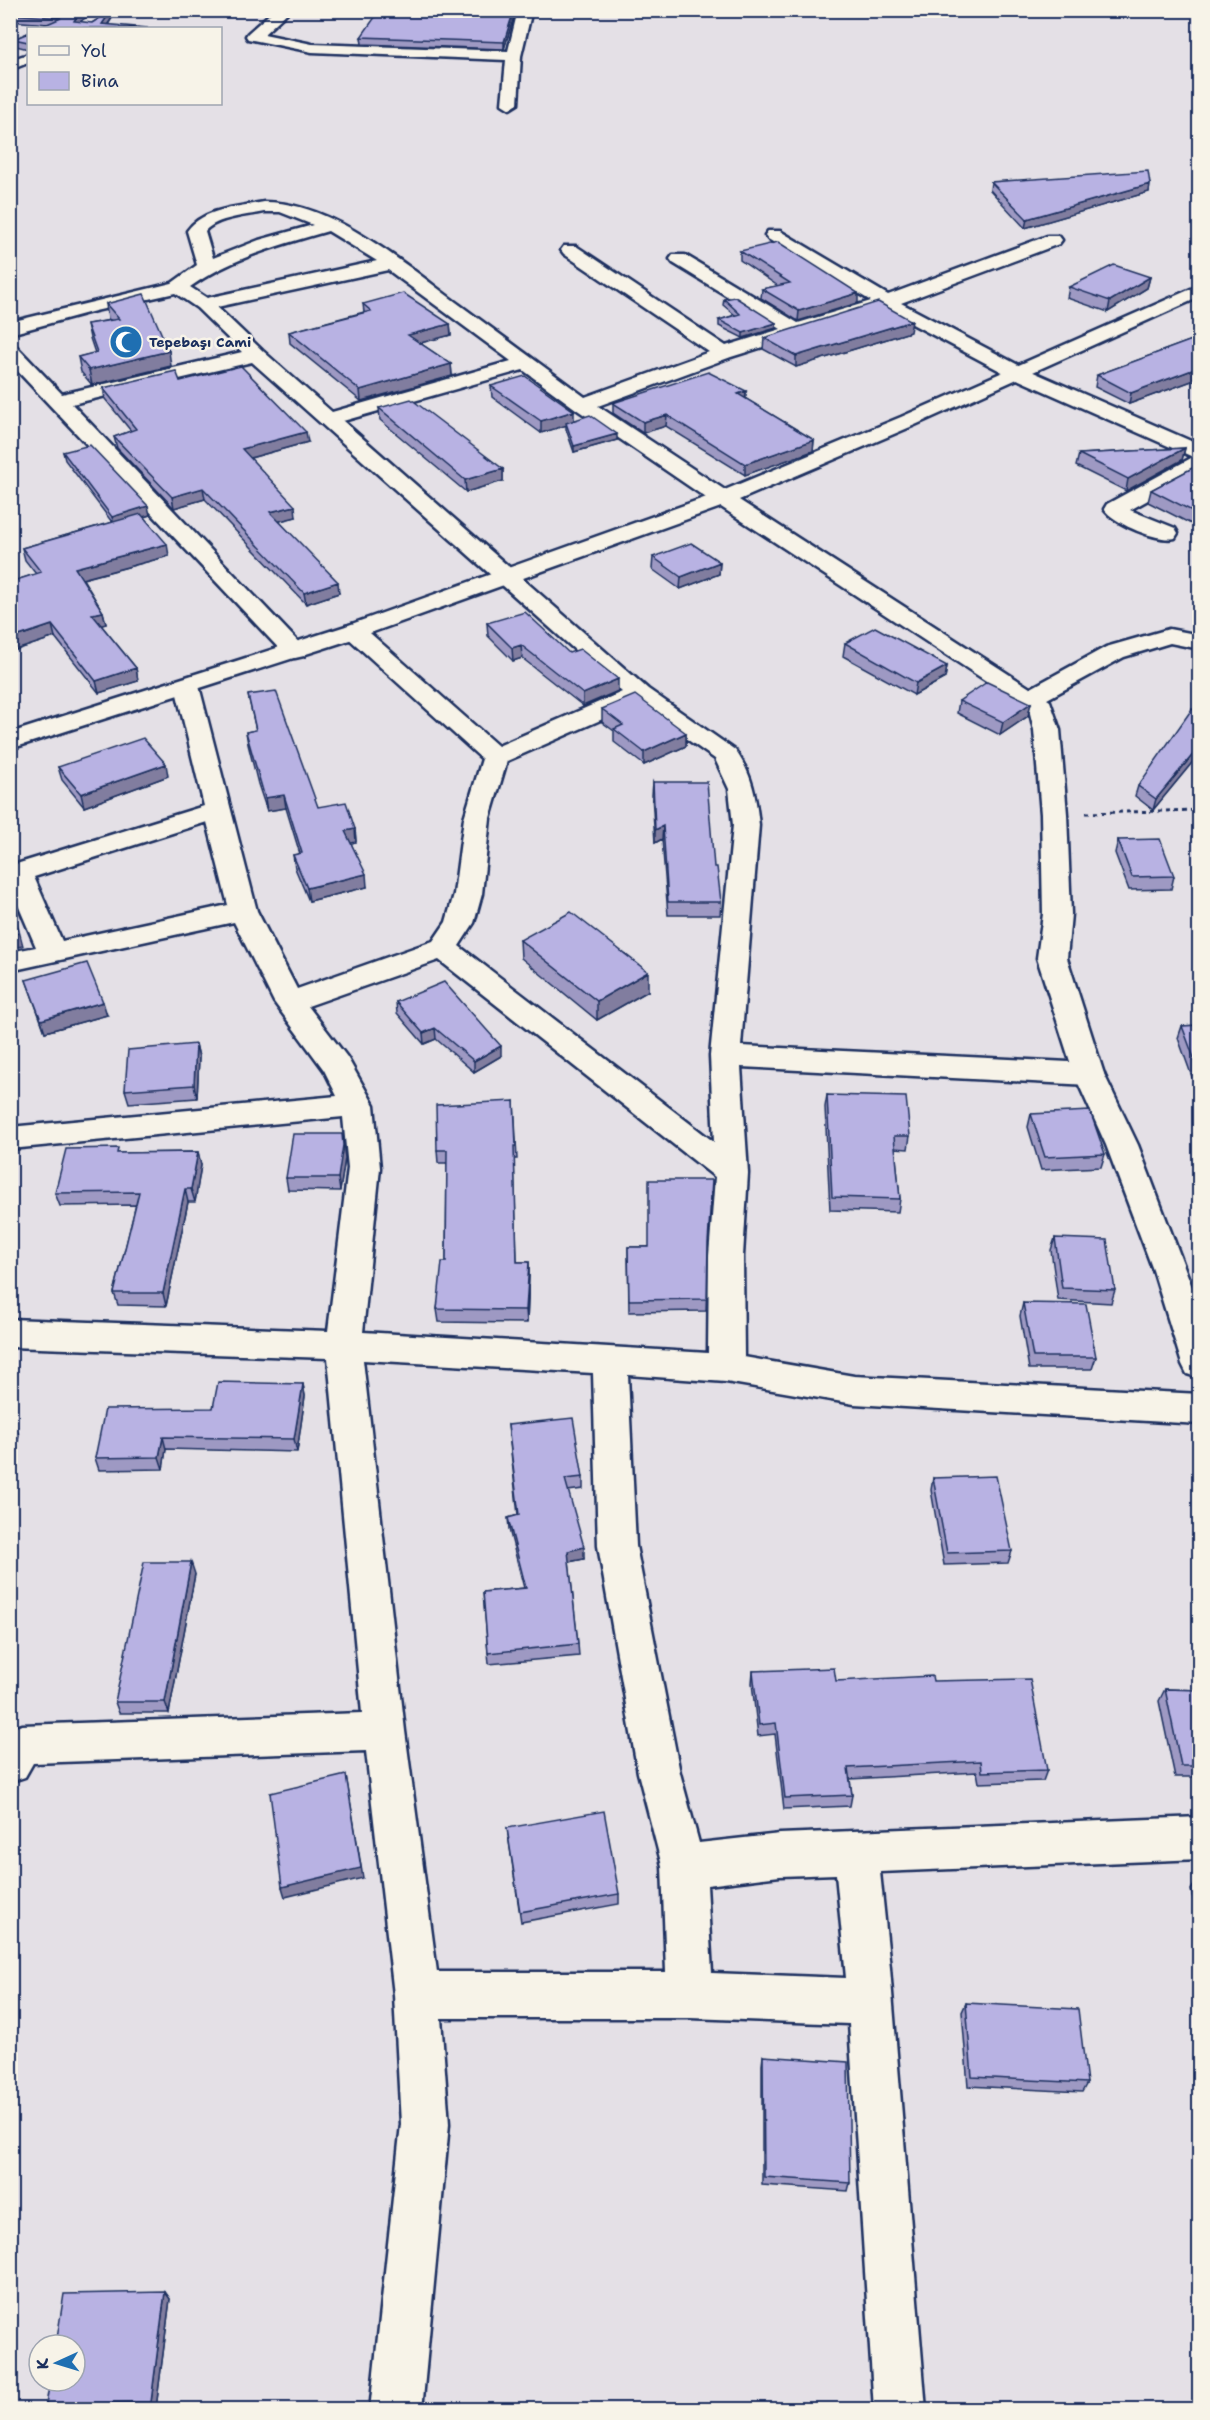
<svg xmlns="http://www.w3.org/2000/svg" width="1210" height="2420" viewBox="0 0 1210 2420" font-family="'Shantell Sans',sans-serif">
<rect width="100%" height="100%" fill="#e4e0e6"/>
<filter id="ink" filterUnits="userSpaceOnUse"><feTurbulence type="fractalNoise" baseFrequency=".0167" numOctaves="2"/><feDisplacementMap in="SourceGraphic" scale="12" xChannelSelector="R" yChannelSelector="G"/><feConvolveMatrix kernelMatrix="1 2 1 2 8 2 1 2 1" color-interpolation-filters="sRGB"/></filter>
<g filter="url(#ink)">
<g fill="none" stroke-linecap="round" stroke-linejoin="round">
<g stroke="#1b2f5e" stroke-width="5">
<path id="minor" d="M274 10H290L264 34 312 44 508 51 518 10H532L521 56 518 104 510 109 502 104 506 60 312 52 248 39 246 36 248 33Z
M28 54V63L10 70V60Z
M264 202C334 202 405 265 460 305 502 336 543 366 585 397L709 352 564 254 561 250 564 246H576L726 346 781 329 673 263 670 259 673 255H685L798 323 871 301 768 239 765 235 768 231H780L888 295 1047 236H1059L1062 240 1059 244 901 303 1022 367 1200 445V471L1130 510 1175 528 1178 533 1175 538C1158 542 1114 524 1104 509L1107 504 1193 457 1008 375 884 309 731 357 598 406 731 494 734 499 731 504 723 506 715 504 576 409 523 370 343 421 648 689 735 750C752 774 756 796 759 825L741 1046 1089 1063 1100 1066 1104 1074 1100 1082 1089 1085 741 1067 748 1173 743 1256 744 1357 854 1376 1200 1394V1424L854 1404 726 1382 628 1375 636 1546 680 1773 699 1843 780 1834 1200 1817V1859L880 1872 890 1968 926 2410H874L849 2024 690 2018H441L449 2124 422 2410H370L401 2124 394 1995 366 1751 33 1763 25 1777 10 1782V1729L22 1725 362 1713 328 1358 10 1347V1319L328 1331 348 1168 343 1117 10 1149V1127L337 1096 324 1070 274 1002 234 922 10 971V952L36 947 10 886V866L204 806 175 686 178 681 187 679 196 681 199 686 257 911 297 989 433 941 446 922 454 894 464 818 482 759 346 636 342 631 346 626 354 624 362 626 498 746 622 692 252 362 72 404 307 651 304 656 295 658 286 656 10 363V345L17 347 62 394 242 352 197 308 175 293 95 311 10 334V322L172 283 197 265 187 231C203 208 238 207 264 202ZM264 212H280L313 225 259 240 213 258 205 231C217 217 247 216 264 212ZM328 231 377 261 207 298 190 287C231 258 280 245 328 231ZM388 270 511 361 332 412 263 351 217 307ZM637 704 715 759 729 789 733 825 710 1056 714 1142 459 946 474 923 482 894 490 818 507 761ZM207 822 228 905 62 941 34 877ZM439 960 715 1177 709 1256 708 1353 363 1332 380 1168 374 1105 347 1057 308 1006ZM363 1360 593 1373 598 1546 638 1773 662 1866 666 1972H437L405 1731ZM836 1874 846 1978 712 1973 707 1885 780 1876Z
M1169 629 1200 635V649L1170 643 1124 657 1038 704 1029 706 1020 704 1017 699 1020 694 1106 647Z"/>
</g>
<g stroke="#1b2f5e" stroke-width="5">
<path id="tertiary" d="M1200 285V297L915 425 739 500 1050 701 1060 730 1067 814 1071 914 1067 958 1104 1074 1138 1145 1200 1308V1378L1187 1374 1182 1364 1153 1270 1106 1145 1074 1074 1037 958 1043 914 1041 814 1034 730 1029 709 721 507 362 636 10 749V733L346 626 715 494 901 417Z"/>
</g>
<path stroke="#1b2f5e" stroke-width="3" stroke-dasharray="4 4" stroke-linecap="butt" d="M1086 813 1200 810"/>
<use href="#minor" fill="#f7f3e8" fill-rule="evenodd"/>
<use href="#tertiary" fill="#f7f3e8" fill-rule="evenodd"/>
</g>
<path fill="#9e99c3" stroke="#1b2f5e" stroke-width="1.5" d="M10 10H97L79 22 92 23 111 11 112 18 108 25 48 24 10 21Z
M516 10 504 49 362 44 361 37Z
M28 33V49L16 46 14 39Z
M991 182 1150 184 1149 192 1025 228 990 190Z
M740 251 858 303 798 321 761 298 762 289 778 286 740 260Z
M1150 277 1147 288 1108 312 1067 298 1069 287Z
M724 299 776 323V328L743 338 719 326V320L735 315 723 305Z
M106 304 171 366 92 385 81 372 78 357 95 353 90 338 87 324 110 320 108 319Z
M363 304 450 324 451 335 420 343 451 364 452 376 361 401 290 343 289 332 364 312Z
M910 332 796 367 763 349 764 338Z
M1200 337V378L1129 404 1095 387 1097 375Z
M180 381 308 442 250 458 296 517 279 521 339 593 306 604 205 499 174 508 117 448 114 437 131 431 105 399 103 388Z
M491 386 574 421 617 440 574 452 566 429V425L541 433 492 397Z
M746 391V399L814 440 813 451 745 475 666 426 643 433 613 413V403Z
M379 408 503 469V481L466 492 380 420Z
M1185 448 1182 460 1126 491 1076 466 1079 454Z
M63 452 150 515 144 517 169 556 83 579 103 612 106 624 101 625 136 668 138 681 99 693 55 637 10 652V582L36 574 25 560 22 548 112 522 65 460Z
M1200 464V523H1198L1193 525 1148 502 1151 490Z
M653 557 720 562 719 574 680 589 652 569Z
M487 623 618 691 583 706 522 658 513 661 488 636Z
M845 643 947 666 945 678 914 695 843 656Z
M248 695 318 807 355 829 356 842 351 843 367 887 309 901 295 868 293 855 300 854 286 808 267 811 258 784 248 744 246 732 256 730Z
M959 701 1028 716 1000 735 957 713Z
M602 709 686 733V746L644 765 614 742V731L602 722Z
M1200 712V753L1153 810 1135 796 1138 786Z
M58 767 168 776 84 807 62 780Z
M653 782 721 902 720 915H668L662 839 655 843 652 795Z
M1118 840 1174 876 1171 889 1129 890 1115 853Z
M520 940 648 991 597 1020 521 958Z
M26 980 107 1015 45 1032Z
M396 1002 501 1056 474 1072 436 1039 424 1044 397 1013Z
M1200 1025V1099L1178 1038 1182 1026Z
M196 1044 199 1057 197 1098 129 1103 125 1090Z
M827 1095 910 1136 908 1149 895 1148 900 1199 898 1212 830 1210 825 1107Z
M514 1101 517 1159H514L517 1262H529V1275L527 1323 439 1322 437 1309 446 1262 447 1163H438L437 1150Z
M1031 1114 1105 1154 1101 1167 1041 1170 1028 1127Z
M198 1152 201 1165 195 1202H188L166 1306 118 1305 114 1293 136 1205 60 1206 55 1193 119 1153Z
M345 1158 340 1191 288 1190 286 1178Z
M1055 1238 1115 1290 1111 1303 1058 1300 1051 1250Z
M708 1246 706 1311 629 1312 628 1247Z
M1023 1303 1096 1357 1092 1369H1029L1020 1316Z
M303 1384 305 1396 297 1452 166 1449 163 1469 99 1470 95 1458 213 1408Z
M508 1425 583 1477V1489L568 1491 584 1559 569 1562 578 1644 579 1656 489 1664 483 1592 524 1588 509 1529 508 1518 518 1515Z
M933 1478 1012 1551 1008 1563 944 1565 931 1490Z
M195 1574 169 1713H119L115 1702Z
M753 1671 836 1681H933L1047 1770 1043 1781 979 1783 977 1772 850 1779 852 1795 850 1806 784 1809 775 1734 758 1736 752 1683Z
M1165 1689 1200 1690V1777H1175L1159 1701Z
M507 1828 619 1894V1904L521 1922Z
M1197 1880H1200V1929L1191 1890Z
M966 2003 1087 2083 1082 2092 968 2086 962 2012Z
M763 2056 850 2183 848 2191 762 2185V2065Z
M165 2292 170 2299 156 2408 53 2409 46 2404Z"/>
<path fill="#817d9f" stroke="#1b2f5e" stroke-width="1.5" d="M85 10H97L78 23 74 21 77 16Z
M514 10H516L504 49V42Z
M111 11 112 18 105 28 102 24Z
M1150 184 1149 192 1025 228 1027 219Z
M1150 277 1147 288 1108 312 1110 301Z
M858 293V303L798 321 799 311Z
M912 321 910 332 796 367V356Z
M776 323V328L743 338V333Z
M450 324 451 335 409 346 408 335Z
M169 351 171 366 92 385 89 370Z
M451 364 452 376 361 401 360 390Z
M1200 367V378L1129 404 1131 393Z
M746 391 745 402 738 394Z
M574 411V423L541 433V421Z
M667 415 666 426 643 433V422Z
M306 432 308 442 243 460 242 449Z
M617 434V440L574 452V446Z
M814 440 813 451 745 475V464Z
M1185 448 1182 460 1126 491 1128 479Z
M503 469V481L466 492 465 480Z
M203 488 205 499 174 508 172 497Z
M148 506 150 515 114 525 112 517Z
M295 506 296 517 272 523 270 512Z
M1200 511 1198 523 1193 525 1196 513Z
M167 544 169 556 78 580 75 568Z
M720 562 719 574 680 589 681 577Z
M338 582 339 593 306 604 304 593Z
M103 612 106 624 95 627 92 614Z
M52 625 55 637 10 652V639Z
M521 645 522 658 513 661 512 648Z
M947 666 945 678 914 695 916 683Z
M136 668 138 681 99 693 96 681Z
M618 679V691L583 706V694Z
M1031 703 1028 716 1000 735 1003 722Z
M686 733V746L644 765V752Z
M1200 746V753L1153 810 1156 799Z
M166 764 168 776 84 807 81 794Z
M284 795 286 808 267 811 265 798Z
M663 826 662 839 655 843V830Z
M355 829 356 842 347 844 345 831Z
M366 874 367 887 309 901 307 888Z
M10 897 23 946 10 948Z
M648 972V991L597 1020V1001Z
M103 1002 107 1015 45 1032 41 1020Z
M435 1028 436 1039 424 1044 423 1033Z
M196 1044 199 1057 197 1098 194 1085Z
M501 1046V1056L474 1072V1061Z
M342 1134 345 1158 340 1191 338 1178Z
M198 1152 201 1165 195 1202 191 1189Z
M185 1189 188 1202 166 1306 163 1293Z
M529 1262V1275L527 1323 526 1310Z
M303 1384 305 1396 297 1452 294 1439Z
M14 1422 19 1435 10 1489V1444Z
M163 1437 166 1449 163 1469 159 1457Z
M584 1547V1559L568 1562V1551Z
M191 1562 195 1574 169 1713 165 1702Z
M346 1775 363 1878 285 1897 282 1887Z
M165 2292 170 2299 156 2408 151 2402Z"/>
<path fill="#b8b2e3" stroke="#1b2f5e" stroke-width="1.5" d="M10 10H85L77 16 74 21 92 23 111 11 102 24 148 28H38L61 18 10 14Z
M380 10H514L504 42 361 37Z
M28 33V42L14 39Z
M1148 171 1150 184 1027 219 991 182Z
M778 242 858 293 799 311 762 289 790 283 740 251Z
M1114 265 1150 277 1110 301 1069 287Z
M403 293 450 324 408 335 451 364 360 390 289 332 371 311 363 304Z
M144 294 169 351 89 370 78 357 97 352 87 324 119 319 106 304Z
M735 297 776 323 743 333 719 320 740 314 724 299Z
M878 302 912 321 796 356 764 338Z
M1200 337V367L1131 393 1097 375Z
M241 366 306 432 242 449 295 506 270 512 338 582 304 593 203 488 172 497 114 437 136 429 103 388 176 371 180 381Z
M708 372 746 391 738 394 814 440 745 464 667 415 643 422 613 403Z
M525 376 574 411 541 421 491 386Z
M411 399 503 469 465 480 379 408Z
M590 415 617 434 574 446 566 423Z
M90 445 148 506 112 517 63 452Z
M1185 448 1128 479 1079 454Z
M1200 464V511L1196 513 1151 490Z
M141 514 167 544 75 568 103 612 92 614 136 668 96 681 52 625 10 639V582L41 572 22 548Z
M691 543 720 562 681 577 653 557Z
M525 612 569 653 580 649 618 679 583 694 521 645 512 648 487 623Z
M875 627 947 666 916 683 845 643Z
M987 682 1031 703 1003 722 959 701Z
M276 691 318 807 346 802 355 829 345 831 366 874 307 888 293 855 302 853 284 795 265 798 246 732 256 730 248 695Z
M635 695 686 733 644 752 614 729 623 725 602 709Z
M1192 709 1200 712V746L1156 799 1138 786Z
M143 738 166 764 81 794 58 767Z
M653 782H707L714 867H717L721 902H668L663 826 655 830Z
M1160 839 1174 876 1132 877 1118 840Z
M10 898 19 933 10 935Z
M571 912 648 972 597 1001 520 940Z
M87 963 103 1002 41 1020 26 980Z
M444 982 501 1046 474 1061 435 1028 423 1033 396 1002Z
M1200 1025V1074L1182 1026Z
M196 1044 194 1085 125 1090 128 1050Z
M827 1095 906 1097 910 1136H894L900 1199 832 1197Z
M514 1101 516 1146H514L517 1262H529L526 1310 437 1309 442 1262H446L447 1150H437L436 1105Z
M1090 1111 1105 1154 1045 1157 1031 1114Z
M293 1134H342L343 1145 338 1178H286Z
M118 1148 117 1153 198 1152 191 1189H185L163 1293H114L139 1192 55 1193 66 1149Z
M649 1180H712L708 1243 707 1299 629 1300 628 1247H649Z
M1055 1238 1107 1240 1115 1290 1062 1288Z
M1023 1303 1086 1304 1096 1357H1033Z
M218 1382 303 1384 294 1439 163 1437 159 1457 95 1458 105 1409 213 1408Z
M573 1418 583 1477 565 1479 584 1547 568 1551 578 1644 488 1653 483 1592 526 1588 508 1518 519 1515 508 1425Z
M10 1422H14L10 1444Z
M996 1476 1012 1551 947 1553 933 1478Z
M144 1562H191L165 1702H115Z
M834 1668 836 1681 932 1676 933 1681 1030 1679 1047 1770 982 1772 981 1761 848 1768 852 1795 785 1798 776 1723 759 1725 753 1671Z
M1165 1689 1200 1690V1766H1181Z
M346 1775 361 1868 282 1887 270 1793Z
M604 1811 619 1894 520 1912 507 1828Z
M1197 1880H1200V1892Z
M966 2003 1078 2009 1087 2083 972 2077Z
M763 2056 848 2062 850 2183 764 2177Z
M165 2292 151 2402 46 2404 50 2381H75V2345H56L64 2294Z"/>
</g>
<defs>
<g id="mosque-disc" transform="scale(1.725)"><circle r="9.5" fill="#1f6fb2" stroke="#f7f3e8"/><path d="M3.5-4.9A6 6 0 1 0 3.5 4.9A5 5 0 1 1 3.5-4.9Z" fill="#fff"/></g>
</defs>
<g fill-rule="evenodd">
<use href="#mosque-disc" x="126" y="342"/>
</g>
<g text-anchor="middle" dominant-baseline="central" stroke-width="5" stroke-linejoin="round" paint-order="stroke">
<g font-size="14" font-weight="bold" fill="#1b2f5e" stroke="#f7f3e8" text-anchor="start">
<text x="149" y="342">Tepebaşı Cami</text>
</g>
</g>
<rect width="1210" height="2420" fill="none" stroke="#f7f3e8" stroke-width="36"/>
<rect x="18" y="18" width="1174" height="2384" fill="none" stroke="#1b2f5e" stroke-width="2" filter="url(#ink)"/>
<rect x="27" y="27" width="195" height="78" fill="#f7f3e8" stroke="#9fa5b1" stroke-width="1.5"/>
<rect x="39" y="46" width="30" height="9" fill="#f7f3e8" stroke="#9fa5b1" stroke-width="1.5"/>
<text x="81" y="57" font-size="18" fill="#1b2f5e">Yol</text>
<rect x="39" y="72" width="30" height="18" fill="#b8b2e3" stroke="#9fa5b1" stroke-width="1.5"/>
<text x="81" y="87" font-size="18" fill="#1b2f5e">Bina</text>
<g transform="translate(57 2363) rotate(266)"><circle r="28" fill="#f7f3e8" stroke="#9fa5b1" stroke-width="1.5"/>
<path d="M0-4.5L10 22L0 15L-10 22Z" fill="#1f6fb2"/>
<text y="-9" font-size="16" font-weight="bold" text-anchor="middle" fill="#1b2f5e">K</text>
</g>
</svg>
